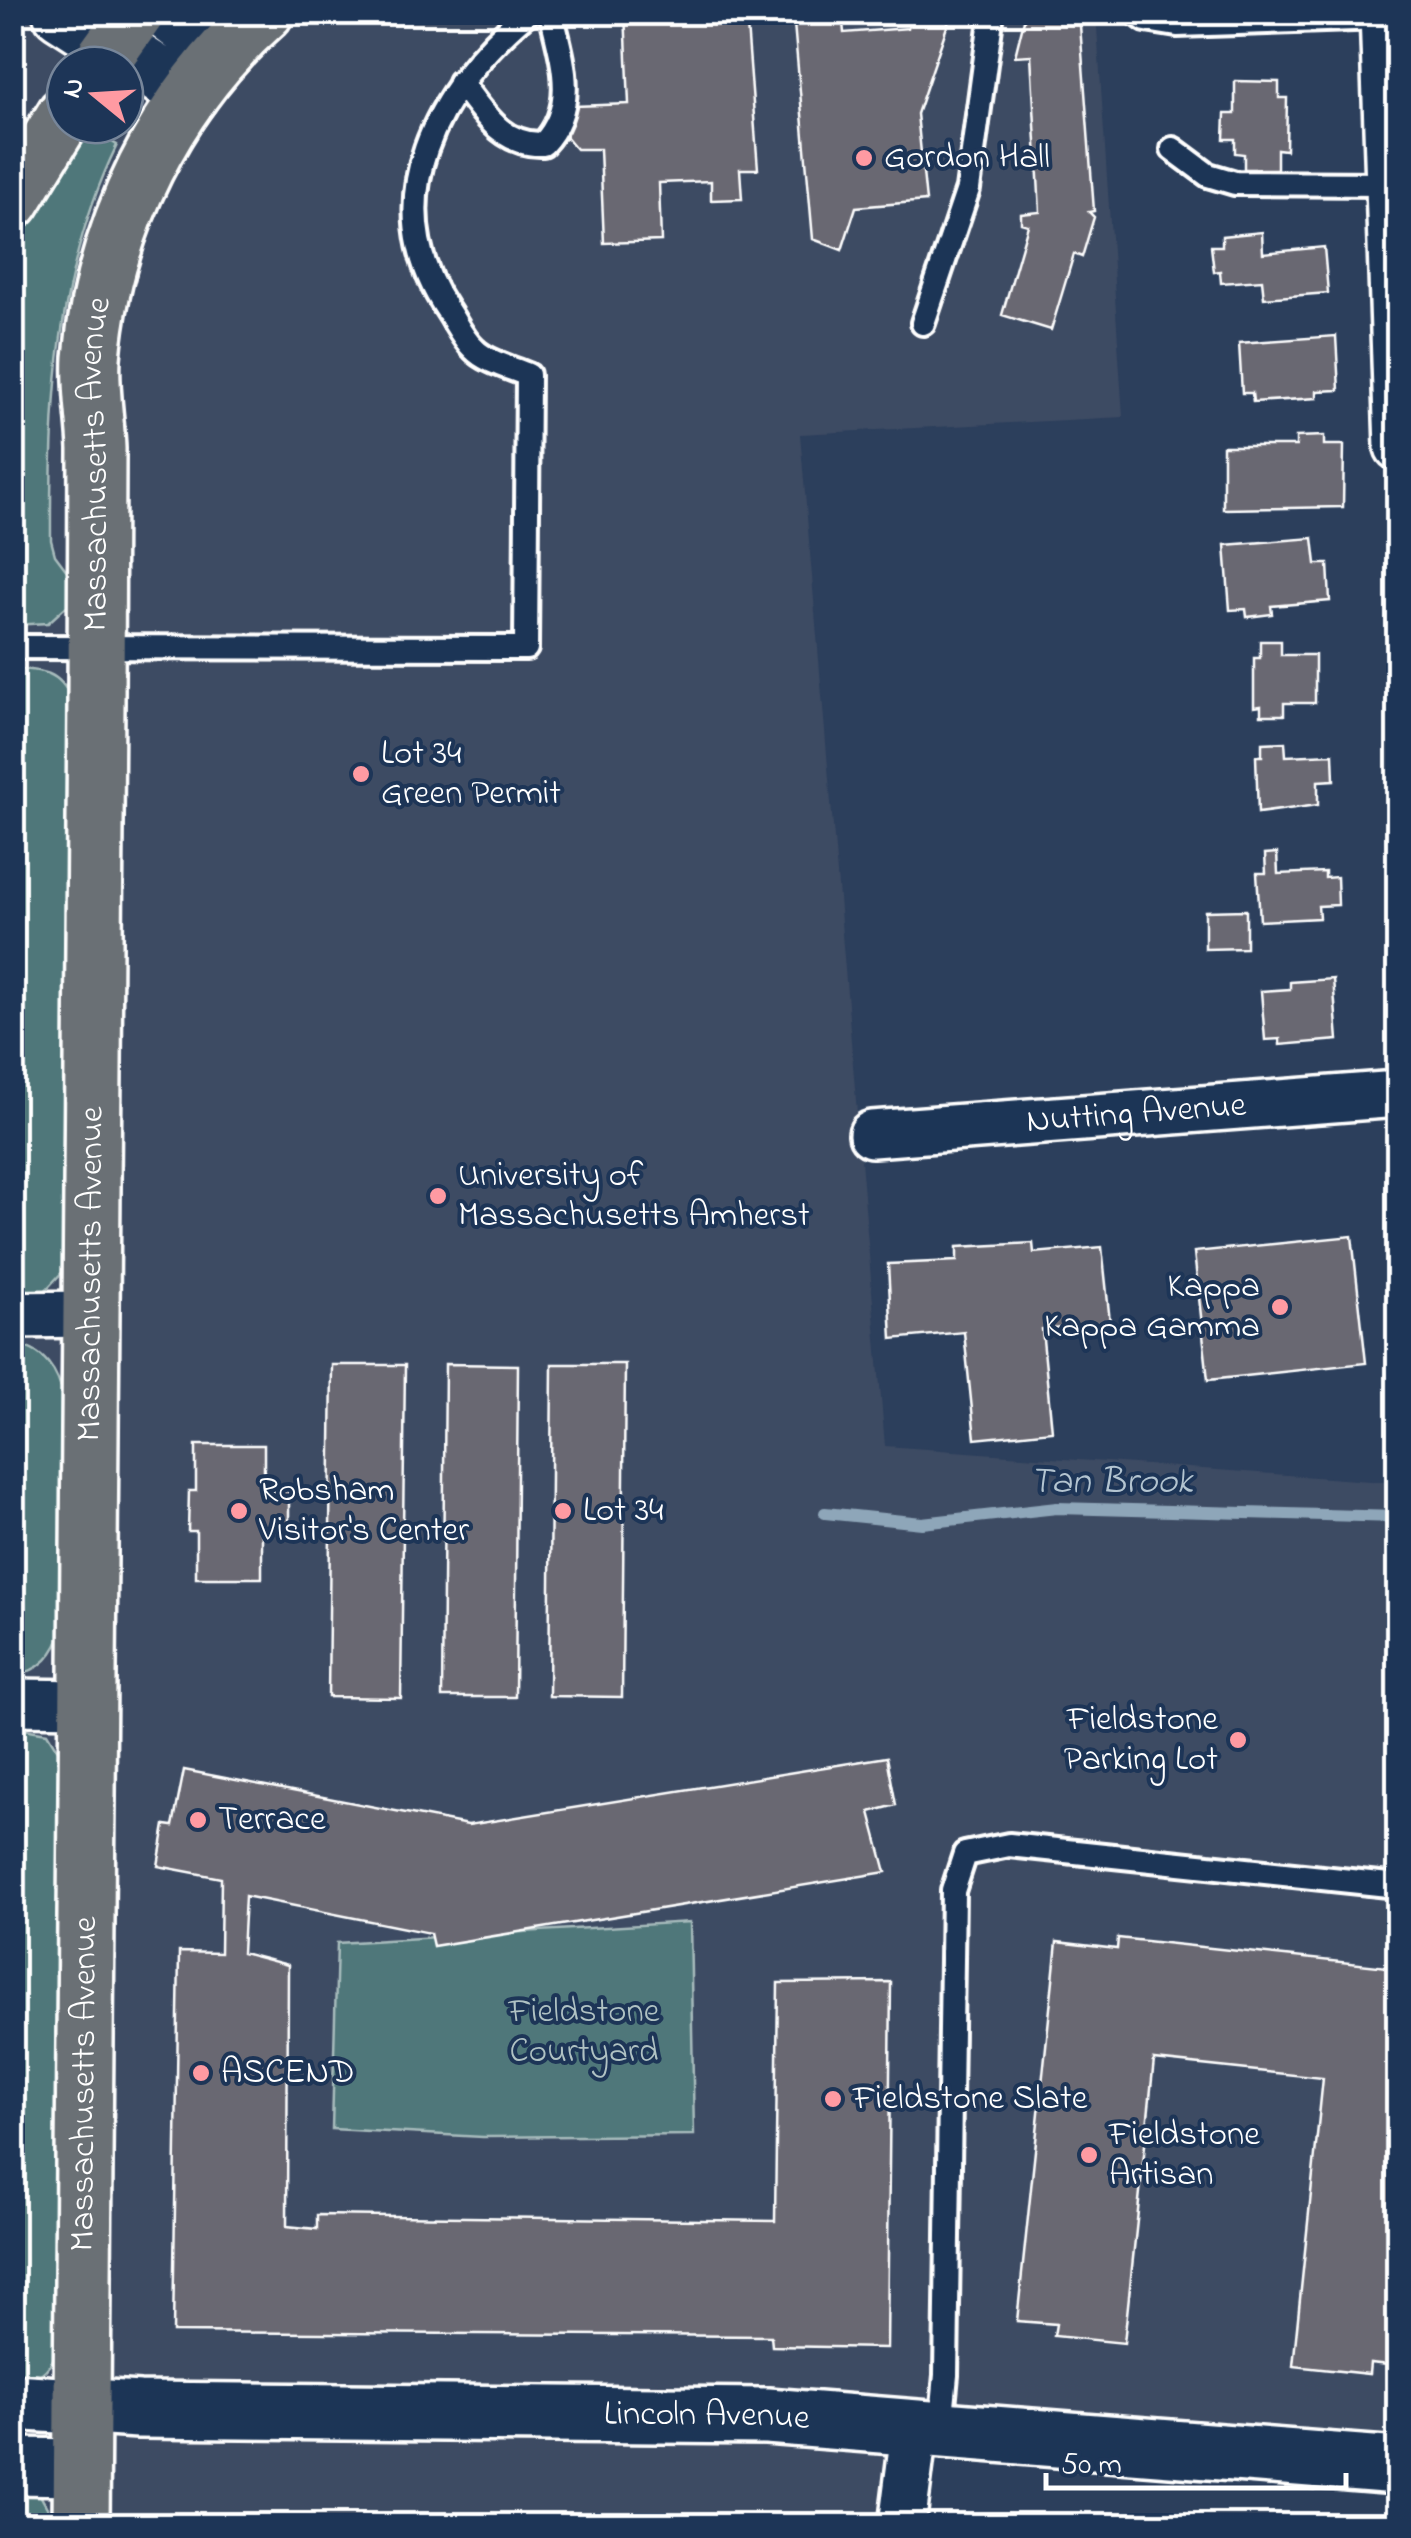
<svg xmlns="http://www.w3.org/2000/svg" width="1411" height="2538" viewBox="0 0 1411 2538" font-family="'Indie Flower',sans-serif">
<rect width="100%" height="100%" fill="#2c3f5c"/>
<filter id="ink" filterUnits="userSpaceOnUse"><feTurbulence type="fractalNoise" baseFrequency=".01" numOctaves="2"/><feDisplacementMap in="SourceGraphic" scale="20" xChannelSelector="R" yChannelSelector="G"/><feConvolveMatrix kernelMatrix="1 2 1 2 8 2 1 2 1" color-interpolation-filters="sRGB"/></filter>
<g filter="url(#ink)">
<path fill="#3e4b63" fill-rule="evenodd" d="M12 13H1096L1123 417 800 434 885 1446 1398 1483V2441L892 2401 878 2525H13ZM65 65H125V125H65Z"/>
<path fill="#4f777a" stroke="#a7bbbc" stroke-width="2.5" d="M86 127 117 145C56 271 50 403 51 540L55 555 70 575V603L48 623 13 625 12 259 31 216Z
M12 669C40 670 60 670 71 699L65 1269 42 1294 13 1293Z
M12 1345C44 1347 59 1372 64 1401L63 1627C57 1654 40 1671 13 1676Z
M12 1727 47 1733 60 1754 57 2350C49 2373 36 2381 13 2381Z
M690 1922 694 2135 483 2137 332 2129 337 1943Z
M13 2491 40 2495 57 2526H13Z"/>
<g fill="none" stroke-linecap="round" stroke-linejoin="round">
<path stroke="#8ea6b9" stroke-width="12" d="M825 1513 922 1523 1057 1508 1398 1517"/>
</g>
<path fill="#696772" stroke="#fff" stroke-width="2.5" d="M625 12H746L758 169H740L742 199 711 200V181L659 183 661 241 604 243 600 149H576L566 137V122L574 106 629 104Z
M793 12H842L844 33 908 28 913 12H952L917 114 926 201 856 207 842 250 813 239Z
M1026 12H1079L1094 211 1089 212 1094 217 1082 257 1074 254 1051 330 1002 315 1028 225 1021 223V214L1040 212 1031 55 1015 56Z
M1235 81 1279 82V98H1287L1286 150 1277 149V169H1244V154L1235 153V139H1224L1225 114H1235Z
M1262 232 1263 253 1324 247 1328 293 1264 298 1262 280 1221 283 1220 271 1214 272 1211 246H1222V236Z
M1336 336 1339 390 1317 391V398L1253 402 1252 393H1242L1239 343Z
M1324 436V445H1344L1343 507 1223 509V446H1296V437Z
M1313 538 1316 564H1328L1330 601 1271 606 1272 614 1247 617 1246 609 1230 610 1225 545Z
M1260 641H1281V655H1315V703H1284V715H1261V706L1254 707V658H1260Z
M1285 742 1286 756 1333 754 1334 780 1318 781V805L1258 813 1256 756H1262V743Z
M1277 853 1278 874 1325 872V878L1337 877 1338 905 1318 906 1319 918 1260 921 1257 873H1266L1265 854Z
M1246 910V948L1205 949V911Z
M1333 979 1338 1040 1280 1045V1039L1265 1040 1261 991 1290 989V982Z
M1352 1236 1366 1363 1208 1380 1194 1252Z
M1033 1243 1034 1253 1102 1247 1110 1322 1042 1329 1052 1431 975 1439 964 1332 892 1339 888 1264 957 1261V1247Z
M445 1364 518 1365 515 1697H442Z
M552 1364H625L622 1697 549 1696Z
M332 1365H405L401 1698 328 1697Z
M196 1445H264V1491H289V1532L262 1531V1578H196V1531H188L189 1491H196Z
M887 1757 896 1805 870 1812 886 1872 433 1946 430 1933 245 1896 242 1953 288 1965 287 2226 317 2229V2215L775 2221 778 1983 891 1982 887 2348 772 2346 771 2336 173 2332 179 1952 220 1953 221 1878 158 1866 165 1825 173 1826 184 1770 468 1825Z
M1118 1938 1388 1967 1387 1977 1398 1978V2366L1370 2363 1369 2374 1293 2366 1323 2078 1154 2060 1124 2343 1054 2336 1056 2324 1017 2321 1057 1942 1117 1949Z"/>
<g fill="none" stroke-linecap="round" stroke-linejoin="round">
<g stroke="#fff" stroke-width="30">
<path id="service" d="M1135 12 1146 20 1177 25 1383 18
M460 82C483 112 502 146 543 144 579 106 562 59 551 12
M1173 149 1208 175 1235 183 1389 184
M923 323 968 189 992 12
M12 647 526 648 528 375C512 368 486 362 474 349 463 339 456 323 448 311 374 201 437 88 528 12
M941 2427 946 2375 953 1891 965 1854 1009 1845 1398 1886"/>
</g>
<g stroke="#fff" stroke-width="52">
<g id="minor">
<path d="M1383 12 1398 447"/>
<path id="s1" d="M872 1134 1398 1094"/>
<path d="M12 1315 91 1314"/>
<path d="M12 1702 87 1703"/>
<path d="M902 2526 915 2424"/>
</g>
</g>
<g stroke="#fff" stroke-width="62">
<g id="tertiary">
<path id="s2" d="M12 2402 139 2410 767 2416 1398 2466"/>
<path d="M12 2466 81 2467"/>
</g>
</g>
<g stroke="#fff" stroke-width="62">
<path id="secondary" d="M61 12 190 95
M166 12 221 54"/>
</g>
<g stroke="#fff" stroke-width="62">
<g id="primary">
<path d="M99 65 137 12"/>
<path d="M12 201 65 115"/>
<path id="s3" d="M81 2526 96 701C97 617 97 533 97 449 96 419 90 389 92 358 103 226 166 100 265 12"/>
</g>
</g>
<use href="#service" stroke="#1d3557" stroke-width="22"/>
<use href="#minor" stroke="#1d3557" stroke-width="45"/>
<use href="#tertiary" stroke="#1d3557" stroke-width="55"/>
<use href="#secondary" stroke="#1d3557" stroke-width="55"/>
<use href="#primary" stroke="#6a7074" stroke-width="55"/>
</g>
</g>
<g fill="#ff9aa2" stroke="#1d3557" stroke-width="4">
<circle cx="864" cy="158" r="10"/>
<circle cx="361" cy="774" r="10"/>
<circle cx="438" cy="1196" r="10"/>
<circle cx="1280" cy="1307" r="10"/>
<circle cx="239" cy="1511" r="10"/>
<circle cx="563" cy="1511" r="10"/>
<circle cx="1238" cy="1740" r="10"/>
<circle cx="198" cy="1820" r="10"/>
<circle cx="201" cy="2073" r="10"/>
<circle cx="833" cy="2099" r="10"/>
<circle cx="1089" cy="2155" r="10"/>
</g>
<g text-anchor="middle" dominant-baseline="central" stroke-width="8" stroke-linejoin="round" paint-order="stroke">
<g font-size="35" fill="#fff" stroke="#1d3557" text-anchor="start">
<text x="884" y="158">Gordon Hall</text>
<text x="381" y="754">Lot 34<tspan x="381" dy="40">Green Permit</tspan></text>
<text x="458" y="1176">University of<tspan x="458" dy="40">Massachusetts Amherst</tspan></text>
<text x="1260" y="1287" text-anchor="end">Kappa<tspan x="1260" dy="40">Kappa Gamma</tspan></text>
<text x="259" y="1491">Robsham<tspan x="259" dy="40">Visitor's Center</tspan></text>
<text x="583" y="1511">Lot 34</text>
<text x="1218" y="1720" text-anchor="end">Fieldstone<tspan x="1218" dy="40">Parking Lot</tspan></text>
<text x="218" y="1820">Terrace</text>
<text x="221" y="2073">ASCEND</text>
<text x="853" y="2099">Fieldstone Slate</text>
<text x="1109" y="2135">Fieldstone<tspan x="1109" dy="40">Artisan</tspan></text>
</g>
<g font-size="35" fill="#fff" stroke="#1d3557">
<text stroke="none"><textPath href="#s3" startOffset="2062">Massachusetts Avenue</textPath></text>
<text stroke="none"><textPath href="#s1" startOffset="265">Nutting Avenue</textPath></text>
<text stroke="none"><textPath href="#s3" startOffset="1252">Massachusetts Avenue</textPath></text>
<text stroke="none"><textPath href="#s3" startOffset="442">Massachusetts Avenue</textPath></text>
<text stroke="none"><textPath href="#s2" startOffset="695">Lincoln Avenue</textPath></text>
</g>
<g font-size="35" fill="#b0c2c3" stroke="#1d3557">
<text x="584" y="2012">Fieldstone<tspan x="584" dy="40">Courtyard</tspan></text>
</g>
<g font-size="38" font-style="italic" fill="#b3c4d0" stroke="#1d3557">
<text x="1111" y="1483">Tan Brook</text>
</g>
</g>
<rect width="1411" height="2538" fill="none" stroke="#1d3557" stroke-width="50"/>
<rect x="25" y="25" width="1361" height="2488" fill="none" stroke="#fff" stroke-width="4" filter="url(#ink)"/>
<g transform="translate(95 95) rotate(288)"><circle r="48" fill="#1d3557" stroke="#77869a" stroke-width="2.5"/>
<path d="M0-8L18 38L0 25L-18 38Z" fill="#ff9aa2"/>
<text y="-15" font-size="28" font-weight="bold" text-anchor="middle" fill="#ffffff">N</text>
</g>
<path d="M1046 2473v15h300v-15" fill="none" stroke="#ffffff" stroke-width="5"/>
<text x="1061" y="2473" font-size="30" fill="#ffffff" stroke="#1d3557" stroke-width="8" paint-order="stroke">50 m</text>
</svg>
